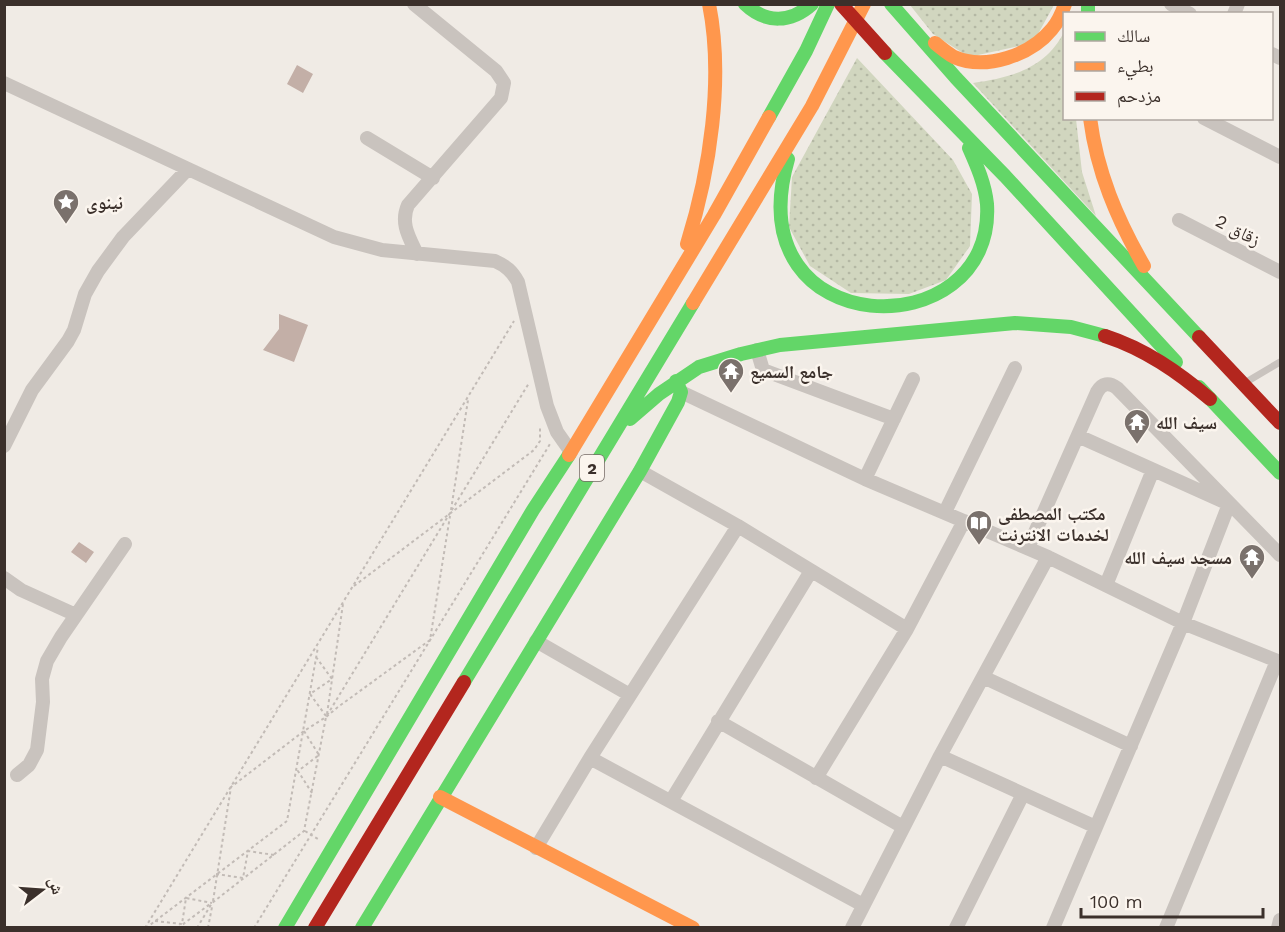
<svg xmlns="http://www.w3.org/2000/svg" width="1285" height="932" viewBox="0 0 1285 932" font-family="'Work Sans','Noto Naskh Arabic',sans-serif">
<defs>
<pattern id="grass-dots" width="8" height="8" patternUnits="userSpaceOnUse" patternTransform="scale(1.5)"><rect width="8" height="8" fill="#d1d6bf"/><path d="M2 2h.1M6 6h.1" fill="none" stroke="#b4b8a4" stroke-width="1.8" stroke-linecap="round"/></pattern>
</defs>
<rect width="100%" height="100%" fill="#f0ebe5"/>
<path fill="url(#grass-dots)" d="M910 5H1054L1033 43 969 57 933 34Z
M1064 32V118L1076 119 1082 172 1096 216 973 83C1011 78 1046 68 1064 32Z
M857 58 953 160 972 194 970 246 946 280 909 294 851 293 810 266 789 227 792 177Z"/>
<path fill="#c3afa7" d="M297 65 313 74 303 93 287 84Z
M279 314 308 325 294 362 263 350 279 329Z
M79 542 94 552 86 563 71 552Z"/>
<g fill="none" stroke-linecap="round" stroke-linejoin="round">
<path stroke="#c2bbb6" stroke-width="2" stroke-dasharray="3 3" stroke-linecap="butt" d="M451 510 468 400
M354 586 534 450 540 441V426
M316 657 332 679 310 694 326 716
M327 714 343 604
M304 731 319 755 298 771 312 793
M305 831 318 839
M216 874 243 878 248 851 274 855
M213 901 231 787 304 731 326 717 338 707 430 640 450 516
M155 921 182 924 186 898 212 903
M145 928 514 321
M146 928 287 821 318 647
M178 928 210 904
M197 928 212 903 304 831 326 717 529 383
M208 928 212 907
M254 928 550 444"/>
<path stroke="#c9c3be" stroke-width="7" d="M1248 381 1280 362"/>
<path stroke="#c9c3be" stroke-width="14" d="M414 4 496 71 504 83 501 98 408 205C400 223 409 237 417 254
M1171 4 1190 14
M1234 14 1238 4
M1272 54 1280 58
M4 83 334 237 382 250 495 261C506 266 512 271 518 282L547 406 557 432 571 452
M1204 118 1280 157
M367 138 433 178
M1179 220 1280 272
M757 350 763 370 894 419
M681 392 865 479 1048 557 1183 623 1280 662
M4 446 32 390 68 341 74 330 85 294 98 271 123 237 187 170
M640 471 738 526 907 629
M865 479 913 379
M945 512 1015 368
M1028 548 1097 392C1102 383 1109 382 1117 388L1280 555
M4 578 21 590 76 615
M1106 585 1153 470
M536 641 630 695
M983 677 1131 746
M718 721 903 827
M940 756 1096 827
M590 758 863 905
M17 775 29 765 37 750 43 702 42 679 47 661 61 637 125 544
M816 778 907 629 964 521
M671 801 811 571
M536 848 590 758 738 526
M852 928 940 756 1048 557
M956 928 1023 794
M1053 928 1183 623 1229 504 1078 436
M1166 928 1277 661
M1278 928 1280 920"/>
<path stroke="#63d668" stroke-width="14" d="M745 4C766 24 791 23 812 4
M891 4 956 78 1199 337
M1088 4V14
M885 53 1005 176 1176 362
M769 117 806 51 828 4
M788 159C734 345 996 349 987 204 985 184 977 166 969 148
M1199 387 1280 473
M630 419 659 394 699 367 741 354 780 345 1015 323 1071 327 1105 336
M464 682 693 303
M285 928 533 510 569 455
M362 928 640 471 678 402 681 392 676 381"/>
<path stroke="#ff974d" stroke-width="14" d="M935 43C941 48 947 53 954 57 986 71 1031 55 1052 29 1058 22 1062 13 1065 4
M1090 118C1097 172 1117 219 1144 266
M687 244C710 171 724 79 709 4
M693 303 812 106 864 4
M569 455 714 215 769 117
M440 797 693 928"/>
<path stroke="#b3261e" stroke-width="14" d="M1105 336C1145 349 1178 372 1210 399
M1199 337 1280 423
M315 928 464 682"/>
<path stroke="#b3261e" stroke-width="14" d="M841 4 885 53"/>
</g>
<defs>
<g id="sight-pin" transform="scale(1.35)"><path d="M0 17L-7.5 6A9.5 9.5 0 1 1 7.5 6Z" fill="#7a716c" stroke="#fbf5ee"/><path d="M0-6L1.8-2.2L6-1.7L2.9 1.2L3.7 5.4L0 3.3L-3.7 5.4L-2.9 1.2L-6-1.7L-1.8-2.2Z" fill="#fff"/></g>
<g id="temple-pin" transform="scale(1.35)"><path d="M0 17L-7.5 6A9.5 9.5 0 1 1 7.5 6Z" fill="#7a716c" stroke="#fbf5ee"/><path d="M0-6L5-2H3V0L6.5 2.5H4V6H1.5V3h-3V6H-4V2.5H-6.5L-3 0V-2H-5Z" fill="#fff"/></g>
<g id="library-pin" transform="scale(1.35)"><path d="M0 17L-7.5 6A9.5 9.5 0 1 1 7.5 6Z" fill="#7a716c" stroke="#fbf5ee"/><path d="M-6-4Q-3-5.5-.7-3.5V5Q-3 3-6 4ZM6-4Q3-5.5 .7-3.5V5Q3 3 6 4Z" fill="#fff"/></g>
</defs>
<g fill-rule="evenodd">
<use href="#sight-pin" x="66" y="202"/>
<use href="#temple-pin" x="731" y="371"/>
<use href="#temple-pin" x="1137" y="422"/>
<use href="#library-pin" x="979" y="523"/>
<use href="#temple-pin" x="1252" y="557"/>
</g>
<g text-anchor="middle" dominant-baseline="central" stroke-width="5" stroke-linejoin="round" paint-order="stroke">
<rect fill="#fbf5ee" stroke="#756b66" stroke-width="1.5" x="580" y="455" width="24" height="26" rx="4.5"/>
<g font-size="16" font-weight="bold" fill="#3b302b">
<text x="592" y="468">2</text>
</g>
<g font-size="18" font-weight="bold" fill="#3b302b" stroke="#fbf5ee" text-anchor="start">
<text x="86" y="202">نينوى</text>
<text x="750" y="371">جامع السميع</text>
<text x="1156" y="422">سيف الله</text>
<text x="998" y="513">مكتب المصطفى<tspan x="998" dy="21">لخدمات الانترنت</tspan></text>
<text x="1232" y="557" text-anchor="end">مسجد سيف الله</text>
</g>
<g font-size="18" fill="#3b302b" stroke="#fbf5ee">
<text transform="translate(1238 230) rotate(27)">زقاق 2</text>
</g>
</g>
<rect width="1285" height="932" fill="none" stroke="#3b302b" stroke-width="12"/>
<rect x="1063" y="12" width="210" height="108" fill="#fbf5ee" stroke="#aea6a0" stroke-width="1.5"/>
<rect x="1075" y="32" width="30" height="9" fill="#63d668" stroke="#aea6a0" stroke-width="1.5"/>
<text x="1117" y="42" font-size="18" fill="#3b302b">سالك</text>
<rect x="1075" y="62" width="30" height="9" fill="#ff974d" stroke="#aea6a0" stroke-width="1.5"/>
<text x="1117" y="72" font-size="18" fill="#3b302b">بطيء</text>
<rect x="1075" y="92" width="30" height="9" fill="#b3261e" stroke="#aea6a0" stroke-width="1.5"/>
<text x="1117" y="102" font-size="18" fill="#3b302b">مزدحم</text>
<g transform="translate(42 890) rotate(73)" stroke="#fbf5ee" stroke-width="4.5" paint-order="stroke">
<path d="M0-4.5L10 22L0 15L-10 22Z" fill="#3b302b"/>
<text y="-9" font-size="16" font-weight="bold" text-anchor="middle" fill="#3b302b">ش</text>
</g>
<path d="M1081 908v9h182v-9" fill="none" stroke="#3b302b" stroke-width="3"/>
<text x="1090" y="908" font-size="18" fill="#3b302b" stroke="#fbf5ee" stroke-width="4.5" paint-order="stroke">100 m</text>
</svg>
